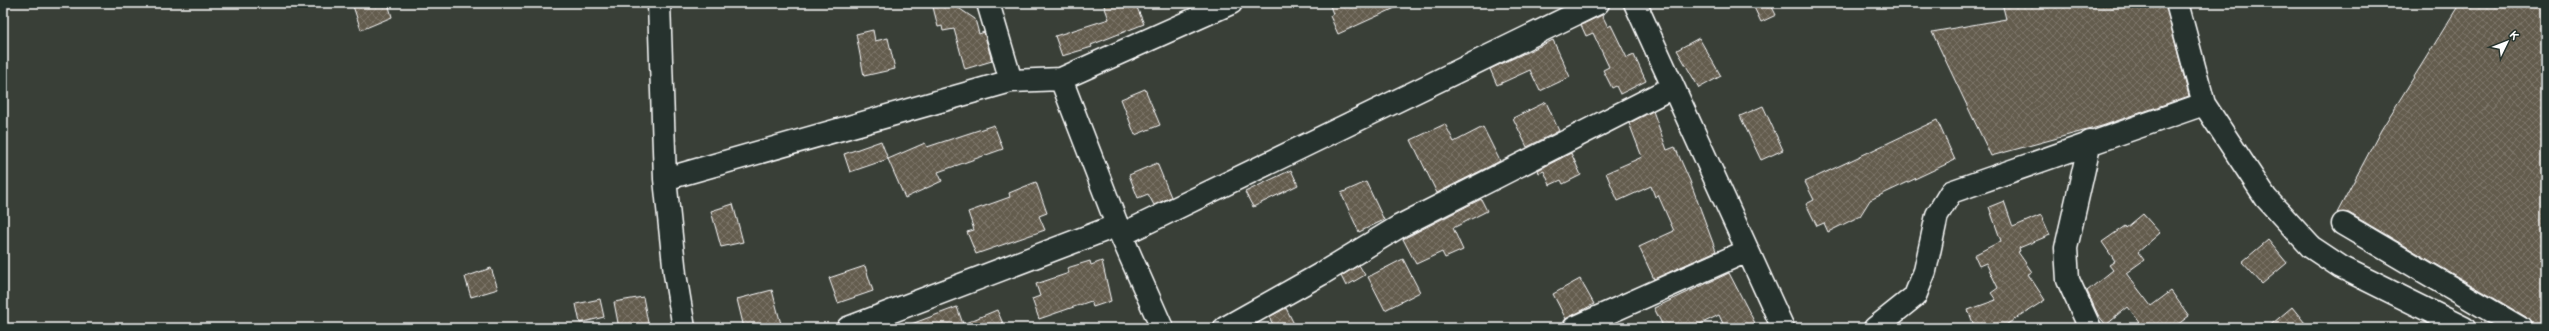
<svg xmlns="http://www.w3.org/2000/svg" width="2549" height="331" viewBox="0 0 2549 331" font-family="'Balsamiq Sans',sans-serif">
<defs>
<pattern id="building-cross-hatch" width="8" height="8" patternUnits="userSpaceOnUse"><rect width="8" height="8" fill="#645b4e"/><path d="M0 0l8 8M0 8l8-8" fill="none" stroke="#7b7469"/></pattern>
</defs>
<rect width="100%" height="100%" fill="#393f37"/>
<filter id="ink" filterUnits="userSpaceOnUse"><feTurbulence type="fractalNoise" baseFrequency=".025" numOctaves="2"/><feDisplacementMap in="SourceGraphic" scale="8" xChannelSelector="R" yChannelSelector="G"/><feConvolveMatrix kernelMatrix="1 2 1 2 8 2 1 2 1" color-interpolation-filters="sRGB"/></filter>
<g filter="url(#ink)">
<path fill="url(#building-cross-hatch)" stroke="#fff" d="M352 3H388L392 17 361 30Z
M932 3H951L975 19 979 34 984 32 992 61 965 69 954 29 943 31 942 26 938 27Z
M1103 3H1135L1144 24 1091 45 1092 47 1062 56 1055 36 1109 19Z
M1329 3H1406L1338 34 1330 16 1333 14Z
M1752 3H1770L1776 15 1761 22Z
M2002 3H2165L2189 96 2102 126 1991 156 1932 32 2006 19Z
M2460 3H2546V328H2538L2532 324 2526 317 2349 213H2337L2381 130Z
M1602 15 1608 27 1611 25 1627 58 1634 55 1646 81 1620 94 1616 86 1612 88 1603 70 1609 67 1593 33 1586 36 1581 25Z
M873 30 875 41 888 38 895 69 864 76 856 34Z
M1699 38 1721 76 1699 88 1677 50Z
M1553 40 1570 77 1540 91 1530 70 1497 85 1490 69Z
M1145 89 1160 125 1135 135 1121 99Z
M1546 102 1559 131 1527 147 1513 118Z
M1763 106 1783 150 1761 160 1740 116Z
M1653 111 1667 150 1675 147 1690 181 1716 251 1654 279 1639 247 1674 231 1658 195 1655 197 1651 186 1618 201 1606 173 1642 157 1629 123Z
M1937 120 1955 160 1870 200 1860 216 1828 232 1824 223 1817 226 1806 204 1814 200 1805 182Z
M1445 124 1454 142 1483 127 1500 161 1437 193 1411 140Z
M994 125 1003 149 938 172 942 181 905 198 888 159 925 143 927 147Z
M881 141 888 159 850 172 844 154Z
M1571 153 1581 175 1563 184 1561 180 1550 185 1544 171 1539 173 1538 170Z
M1157 163 1171 197 1154 205 1148 194 1138 198 1129 175Z
M1291 170 1298 185 1253 207 1245 192Z
M1036 182 1047 213 1039 216 1045 230 976 254 967 232 974 230 968 212 1010 197 1009 193Z
M1366 182 1384 220 1359 232 1341 193Z
M1481 199 1487 211 1453 228 1463 250 1445 258 1442 252 1416 264 1403 239Z
M2004 201 2013 227 2041 215 2050 235 2019 248 2020 251 2018 252 2032 272 2028 274 2045 300 2001 328H1975L1968 310 1996 300 1991 293 1998 288 1986 263 1979 266 1974 255 2001 241 1989 207Z
M733 204 743 242 721 247 711 211Z
M2143 214 2160 233 2138 252 2144 260 2126 273 2151 306 2171 291 2189 316 2173 328H2144L2128 307 2106 325 2098 315 2087 291 2113 270 2109 265 2115 261 2102 242 2125 226 2126 228Z
M2268 240 2287 263 2262 284 2242 262Z
M1403 259 1420 292 1385 310 1368 277Z
M1090 261 1091 265 1102 261 1111 301 1093 307 1091 301 1039 319 1032 299 1040 296 1036 284 1069 273 1067 268Z
M1359 265 1365 275 1346 286 1341 276Z
M865 266 873 291 838 303 829 278Z
M491 268 498 289 471 297 465 277Z
M1729 273 1755 323 1744 328H1725L1719 315 1692 328H1664L1654 308Z
M1580 279 1594 304 1566 319 1553 294Z
M772 290 782 328H744L737 299Z
M643 297 649 328H619L614 302Z
M600 299 604 317 580 323 576 304Z
M957 307 963 324 997 310 1005 328H906V326Z
M2292 307 2309 328H2267Z
M1286 308 1296 328H1275L1269 317Z"/>
<g fill="none" stroke-linecap="round" stroke-linejoin="round">
<g stroke="#fff" stroke-width="25">
<path id="minor" d="M659 3 665 179 675 274 684 328
M988 3 1011 81
M1635 3 1783 328
M2177 3 2204 104 2266 198 2311 247 2341 267 2464 328
M1061 79 1121 235 1162 328
M665 179 1011 81 1061 79 1231 3
M2343 224 2520 328
M1121 235 1598 3
M848 328 1118 225
M1225 328 1321 274 1400 226 1673 87
M1574 328 1747 251
M1875 328 1915 296 1925 271 1937 215 1951 192 2204 104
M2090 328 2068 280 2066 248 2090 142"/>
</g>
<use href="#minor" stroke="#26332d" stroke-width="22"/>
</g>
</g>
<rect width="2549" height="331" fill="none" stroke="#26332d" stroke-width="16"/>
<rect x="8" y="8" width="2533" height="315" fill="none" stroke="#fff" stroke-width="1.5" filter="url(#ink)"/>
<g transform="translate(2507 42) rotate(47)" stroke="#26332d" stroke-width="3" paint-order="stroke">
<path d="M0-3L7 15L0 10L-7 15Z" fill="#ffffff"/>
<text y="-6" font-size="11" font-weight="bold" text-anchor="middle" fill="#ffffff">K</text>
</g>
</svg>
